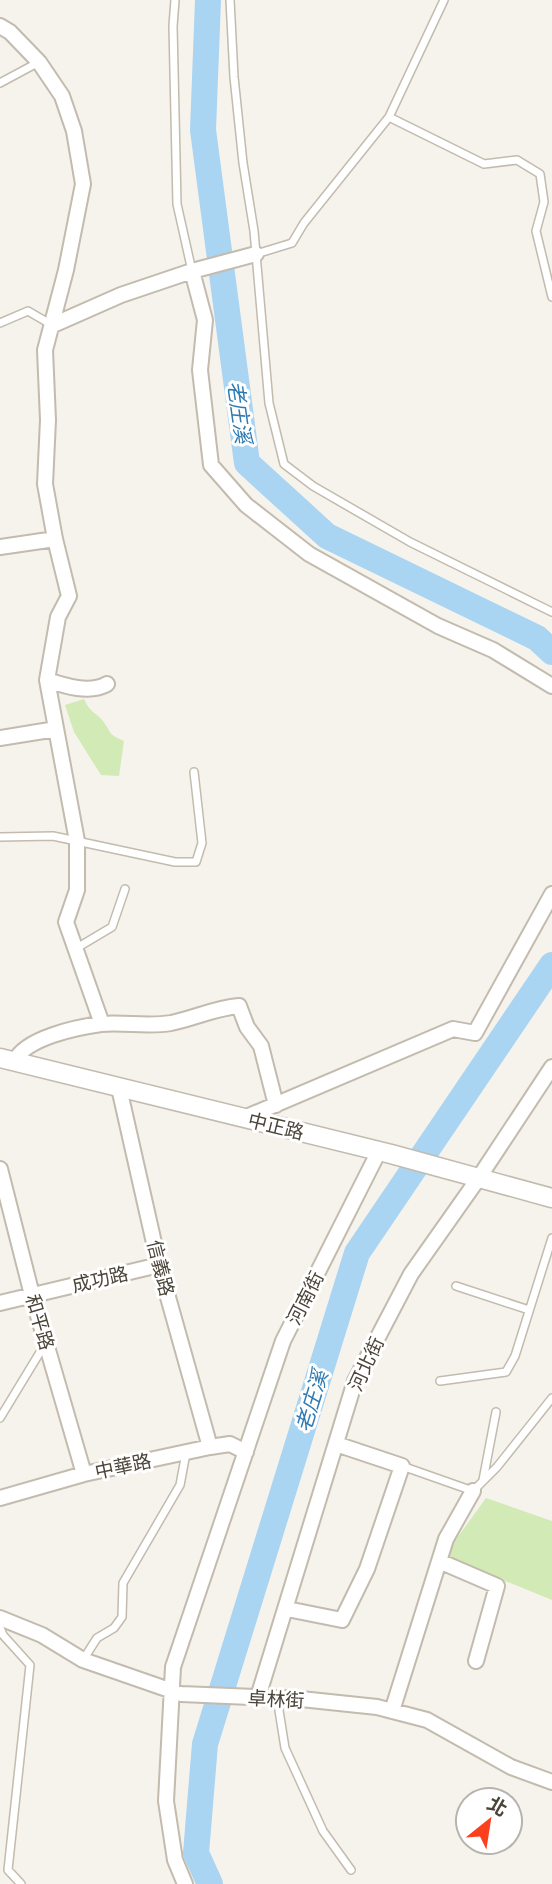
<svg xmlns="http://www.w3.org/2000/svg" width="552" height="1884" viewBox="0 0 552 1884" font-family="'IBM Plex Sans','Noto Sans TC',sans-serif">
<rect width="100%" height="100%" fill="#f6f3ec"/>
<path fill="#d2eab5" d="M84 699C91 714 96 712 103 721 113 735 107 733 124 741L119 776 101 775 74 732 65 705Z
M486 1498 552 1521V1600L444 1556Z"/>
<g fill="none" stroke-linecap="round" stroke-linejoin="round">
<path stroke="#a9d4f2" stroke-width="26" d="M208 0 203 130 247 463 327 536 537 638 552 652
M210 1884 196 1853 205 1744 357 1253 552 965"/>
<g stroke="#c2bbae" stroke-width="10">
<path id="service" d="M175 0 173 26 177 204 192 271
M230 0 234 77 243 163 254 231 269 403 284 464 313 486 410 542 552 612
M0 83 39 62
M389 117 484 164 517 160 540 174 544 202 536 231 552 297
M256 254 292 243 304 223 389 117 444 0
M0 323 28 311 52 325
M0 837 53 836 175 862H196L202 843 194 772
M75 949 112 927 125 889
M456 1286 529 1310
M440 1381 506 1372 515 1356 552 1238
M0 1418 45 1344
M402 1466 473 1491 497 1467 552 1398
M483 1480 496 1412
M0 1628 3 1635 30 1665 8 1870 21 1884
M83 1660 97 1638 114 1628 122 1617 123 1583 180 1485 186 1453
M277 1698 285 1748 323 1831 351 1870"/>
</g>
<g stroke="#c2bbae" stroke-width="18">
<path id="minor" d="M0 26 10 32 39 62 62 96 74 131 83 184 66 270 45 350 48 420 45 484 55 539 69 596 58 617 47 680 77 841V890L66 922 102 1024
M192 271 205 320 200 370 211 465 246 505 309 554 438 626 493 650 552 686
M53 325 121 295 192 271 256 254
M0 547 55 539
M47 680C65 686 90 694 107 684
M0 738 56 729
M15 1061C25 1038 78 1027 101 1024 124 1022 149 1027 171 1023 195 1018 215 1008 239 1006L247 1027 261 1046 276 1105
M119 1088 159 1265 210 1447
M244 1118 453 1029 475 1033 552 894
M0 1169 32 1295 84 1474
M0 1303 159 1265
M0 1498 84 1474 210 1447 230 1444 246 1452
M439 1561 497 1586 476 1661
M287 1609 342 1620 367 1569 402 1466 336 1444
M0 1618 42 1635 83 1660 181 1694 301 1699 377 1707 427 1720 511 1767 552 1782
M258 1697 355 1381 411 1274 478 1179 552 1067
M392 1711 446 1539 473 1491
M185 1884 175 1860 166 1801 173 1667 283 1341 379 1151"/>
</g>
<g stroke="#c2bbae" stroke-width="21">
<path id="tertiary" d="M0 1058 391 1154 552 1198"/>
</g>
<use href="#service" stroke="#fff" stroke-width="7"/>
<use href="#minor" stroke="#fff" stroke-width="14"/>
<use href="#tertiary" stroke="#fff" stroke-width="18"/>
</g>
<g text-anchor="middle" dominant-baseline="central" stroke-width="6" stroke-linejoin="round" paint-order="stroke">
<g font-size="19" fill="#4b4439" stroke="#fff">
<text transform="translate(276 1126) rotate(14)">中正路</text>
<text transform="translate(161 1268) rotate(76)">信義路</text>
<text transform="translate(100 1279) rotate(-13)">成功路</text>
<text transform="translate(305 1298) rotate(-63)">河南街</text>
<text transform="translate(40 1322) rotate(74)">和平路</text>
<text transform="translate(366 1364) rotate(-65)">河北街</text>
<text transform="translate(123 1466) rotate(-12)">中華路</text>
<text transform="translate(276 1699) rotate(3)">卓林街</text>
</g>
<g font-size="21" font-style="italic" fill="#2e7ab2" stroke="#fff">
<text transform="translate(240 412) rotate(82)">老庄溪</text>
<text transform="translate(311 1401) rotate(-73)">老庄溪</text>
</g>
</g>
<g transform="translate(489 1821) rotate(30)"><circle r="33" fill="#ffffff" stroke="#b7b4b0" stroke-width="2"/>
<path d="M0-5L12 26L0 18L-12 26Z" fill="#fc3f1d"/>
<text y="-10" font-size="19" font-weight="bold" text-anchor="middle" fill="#4b4439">北</text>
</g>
</svg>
